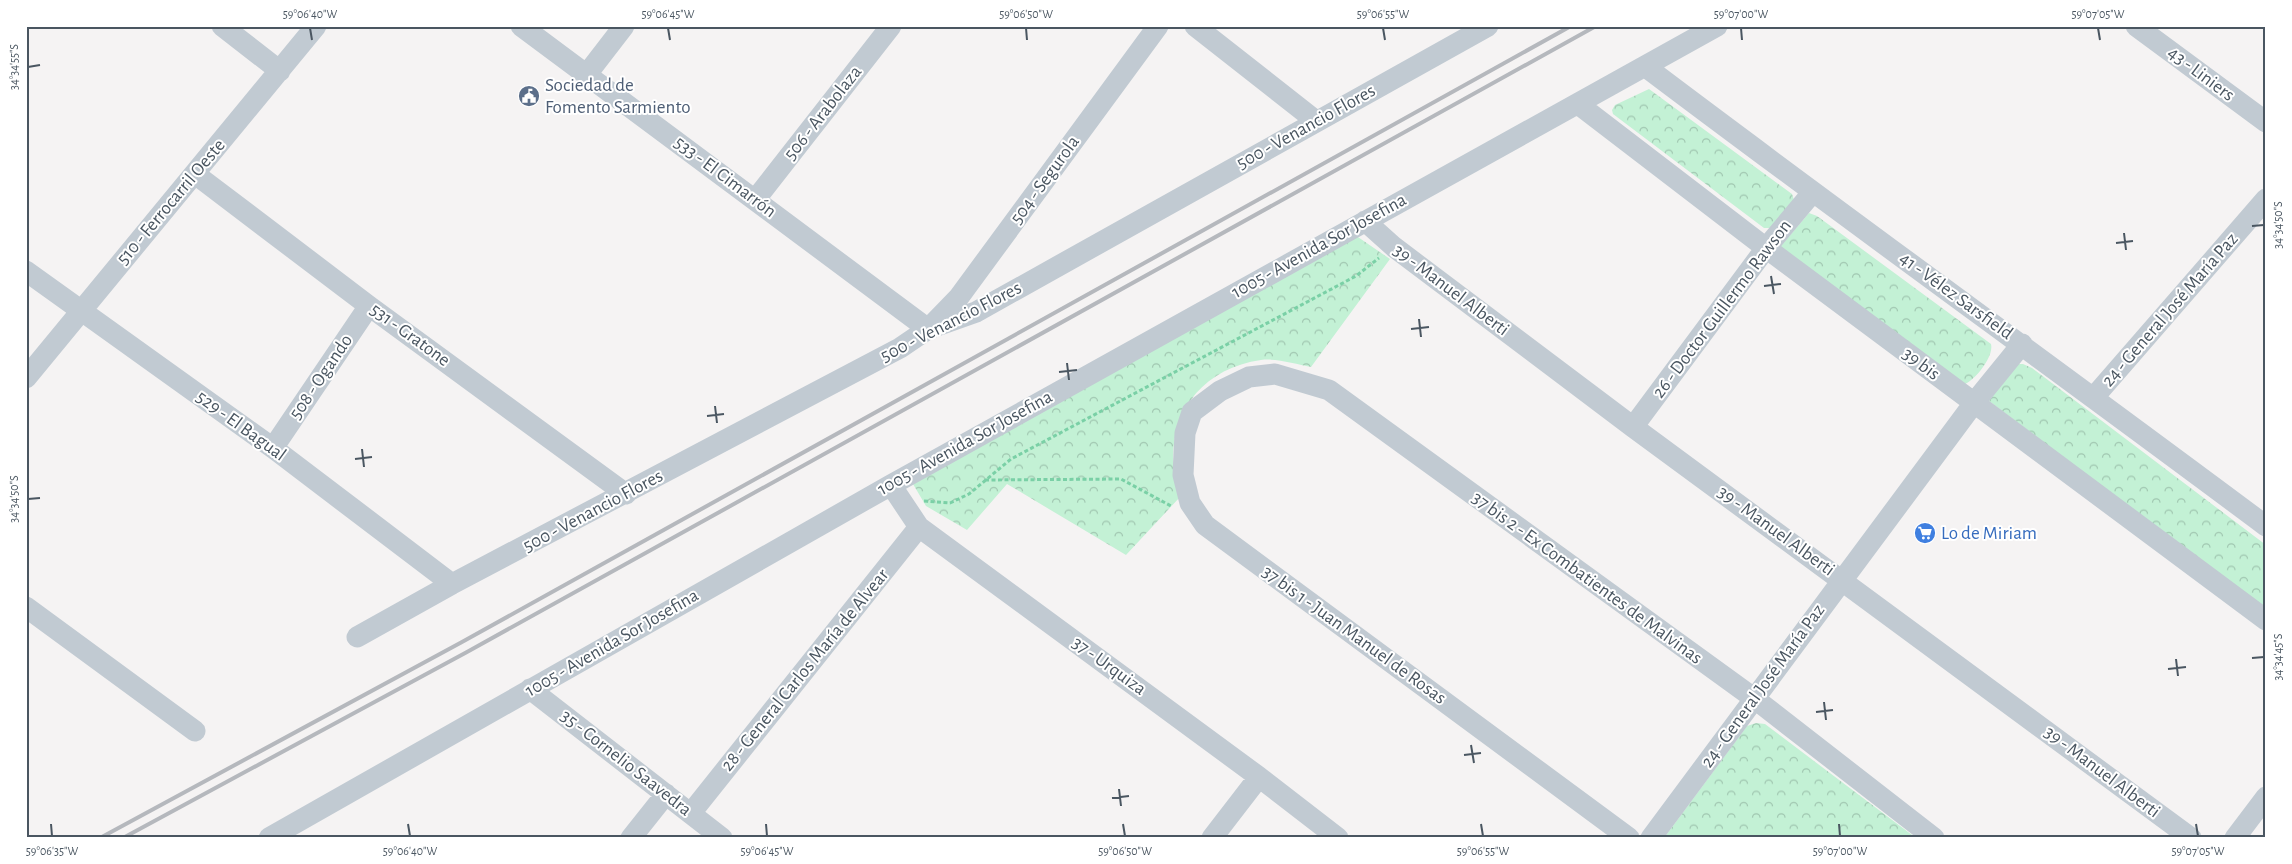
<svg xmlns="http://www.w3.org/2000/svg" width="2292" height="864" viewBox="0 0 2292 864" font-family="'Alegreya Sans',sans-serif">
<defs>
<pattern id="park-crowns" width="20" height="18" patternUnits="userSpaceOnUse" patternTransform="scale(1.25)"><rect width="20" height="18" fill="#c3f1d5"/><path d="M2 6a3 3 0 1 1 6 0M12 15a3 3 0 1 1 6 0" fill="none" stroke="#a0c6b0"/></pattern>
</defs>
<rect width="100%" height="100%" fill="#f5f3f3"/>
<path fill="url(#park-crowns)" d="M1649 89 1792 194 1794 200 1773 228H1764L1613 114 1612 110 1615 105Z
M1809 213 1817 216 1991 344C1994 356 1976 379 1965 384L1780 247Z
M1355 235 1390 259 1311 367C1296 364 1277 358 1261 360 1191 370 1158 431 1180 497L1126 555 1007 484 967 530 926 506 913 484Z
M2016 364H2023L2032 368 2266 545V611L1989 401Z
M1756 723 1765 724 1916 838H1664L1747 726Z"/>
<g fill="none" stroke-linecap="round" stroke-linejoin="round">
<path stroke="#7ad0a6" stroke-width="3" stroke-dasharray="4 2.5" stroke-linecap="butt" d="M985 480 1121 479 1171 506
M924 501 950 503 969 494 1011 459 1356 276 1379 258"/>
<path stroke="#c1cad2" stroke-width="21" d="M222 26 280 71
M521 26 928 329 959 297 1158 26
M1195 26 1316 121
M2136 26 2266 122
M1646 67C1851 222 2060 372 2266 526
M587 74 624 26
M1578 104 1766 248 2266 620
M195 174 369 306 626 494
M755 200 891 26
M1365 221 1394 247 1633 427 2191 838
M26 271 273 448 452 584
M26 378 316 26
M2094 397 2266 199
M1633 427 1766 248 1812 193
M273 448 369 306
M891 485 919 527 1259 777 1338 838
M26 607 195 731
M357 637 452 584 900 348 928 329 976 312 1488 26
M530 689 722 838
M691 813 919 527
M269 838 891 485 1717 26
M631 838 666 794
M1212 838 1259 777
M1629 838 1205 525 1190 503 1183 475 1185 433 1192 412 1220 391 1249 377 1275 374 1329 390 1755 699 1934 838
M1651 838 1974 403 2022 344
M2235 838 2266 797"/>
<path stroke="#b5b8bd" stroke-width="4" d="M100 838 462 642 1571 26
M123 838 467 652 1596 26"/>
</g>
<path fill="none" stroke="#4a5661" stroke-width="2" d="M310 28 312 40M668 28 670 40M1026 28 1027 40M1383 28 1385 40M1741 28 1742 40M2098 28 2100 40M28 67 40 65M2252 226 2264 225M2124 233 2126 250M2116 243 2133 241M1771 276 1774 294M1764 286 1781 284M1419 319 1421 337M1411 329 1429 327M1067 363 1069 380M1059 372 1077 370M715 406 717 423M707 416 724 414M362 449 364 467M355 459 372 457M28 499 40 498M2252 658 2264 657M2176 659 2178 676M2168 669 2186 667M1824 702 1826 720M1816 712 1833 710M1471 745 1474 763M1464 755 1481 753M1119 789 1121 806M1112 798 1129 796M51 824 52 836M408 824 410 836M766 824 767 836M1123 824 1125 836M1481 824 1483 836M1839 824 1840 836M2196 824 2198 836"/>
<defs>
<g id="civic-disc" transform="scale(1.125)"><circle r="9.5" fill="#5c6f8a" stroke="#fff"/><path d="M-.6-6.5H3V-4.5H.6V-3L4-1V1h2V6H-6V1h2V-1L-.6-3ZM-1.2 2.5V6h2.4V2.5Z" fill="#fff"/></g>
<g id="supermarket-disc" transform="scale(1.125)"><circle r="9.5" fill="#3f7fe0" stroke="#fff"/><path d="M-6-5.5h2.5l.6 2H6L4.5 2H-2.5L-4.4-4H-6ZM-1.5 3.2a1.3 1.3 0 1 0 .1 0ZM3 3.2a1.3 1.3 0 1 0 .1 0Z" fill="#fff"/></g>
</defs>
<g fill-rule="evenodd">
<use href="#civic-disc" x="529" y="96"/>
<use href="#supermarket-disc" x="1925" y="533"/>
</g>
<g text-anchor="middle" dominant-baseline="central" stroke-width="4" stroke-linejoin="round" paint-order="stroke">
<g font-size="19" fill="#4a5661" stroke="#fff">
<text transform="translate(2201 74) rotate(37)">43 - Liniers</text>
<text transform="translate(823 113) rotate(-52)">506 - Arabolaza</text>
<text transform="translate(1306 127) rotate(-29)">500 - Venancio Flores</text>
<text transform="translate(725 177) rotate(37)">533 - El Cimarrón</text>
<text transform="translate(1045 180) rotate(-54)">504 - Segurola</text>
<text transform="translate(171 202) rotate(-50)">510 - Ferrocarril Oeste</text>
<text transform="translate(1319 246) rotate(-29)">1005 - Avenida Sor Josefina</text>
<text transform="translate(1451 290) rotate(37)">39 - Manuel Alberti</text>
<text transform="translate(1956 296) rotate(36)">41 - Vélez Sarsfield</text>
<text transform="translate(1722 309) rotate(-53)">26 - Doctor Guillermo Rawson</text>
<text transform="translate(2170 310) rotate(-49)">24 - General José María Paz</text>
<text transform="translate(951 322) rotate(-27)">500 - Venancio Flores</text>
<text transform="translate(410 335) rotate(36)">531 - Gratone</text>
<text transform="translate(1921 364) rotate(37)">39 bis</text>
<text transform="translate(321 377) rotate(-56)">508 - Ogando</text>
<text transform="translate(241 426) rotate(36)">529 - El Bagual</text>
<text transform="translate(965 443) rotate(-29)">1005 - Avenida Sor Josefina</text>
<text transform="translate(593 511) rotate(-28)">500 - Venancio Flores</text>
<text transform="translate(1776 531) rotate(36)">39 - Manuel Alberti</text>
<text transform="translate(1587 578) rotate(36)">37 bis 2 - Ex Combatientes de Malvinas</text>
<text transform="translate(1354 635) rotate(36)">37 bis 1 - Juan Manuel de Rosas</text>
<text transform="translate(612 643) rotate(-30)">1005 - Avenida Sor Josefina</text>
<text transform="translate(1109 666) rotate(36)">37 - Urquiza</text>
<text transform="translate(805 670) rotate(-51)">28 - General Carlos María de Alvear</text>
<text transform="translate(1763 686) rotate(-54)">24 - General José María Paz</text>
<text transform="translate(626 763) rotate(38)">35 - Cornelio Saavedra</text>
<text transform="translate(2102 772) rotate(37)">39 - Manuel Alberti</text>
</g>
<g font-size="19" fill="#4e5e75" stroke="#fff" text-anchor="start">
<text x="545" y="85">Sociedad de<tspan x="545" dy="22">Fomento Sarmiento</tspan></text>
</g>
<g font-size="19" fill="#366cbe" stroke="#fff" text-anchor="start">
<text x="1941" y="533">Lo de Miriam</text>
</g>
</g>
<rect width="2292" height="864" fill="none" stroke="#ffffff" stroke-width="55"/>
<rect x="28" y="28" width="2236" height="808" fill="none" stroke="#4a5661" stroke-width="2"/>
<g font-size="12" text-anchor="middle" fill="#4a5661">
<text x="310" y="18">59°06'40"W</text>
<text x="668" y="18">59°06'45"W</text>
<text x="1026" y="18">59°06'50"W</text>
<text x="1383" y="18">59°06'55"W</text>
<text x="1741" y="18">59°07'00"W</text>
<text x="2098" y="18">59°07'05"W</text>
<text transform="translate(14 67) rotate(-90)" y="4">34°34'55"S</text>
<text transform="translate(2278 225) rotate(-90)" y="4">34°34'50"S</text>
<text transform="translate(14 499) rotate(-90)" y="4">34°34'50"S</text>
<text transform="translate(2278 657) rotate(-90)" y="4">34°34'45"S</text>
<text x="52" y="855">59°06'35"W</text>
<text x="410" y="855">59°06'40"W</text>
<text x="767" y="855">59°06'45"W</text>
<text x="1125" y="855">59°06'50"W</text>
<text x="1483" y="855">59°06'55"W</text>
<text x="1840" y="855">59°07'00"W</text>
<text x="2198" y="855">59°07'05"W</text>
</g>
</svg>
